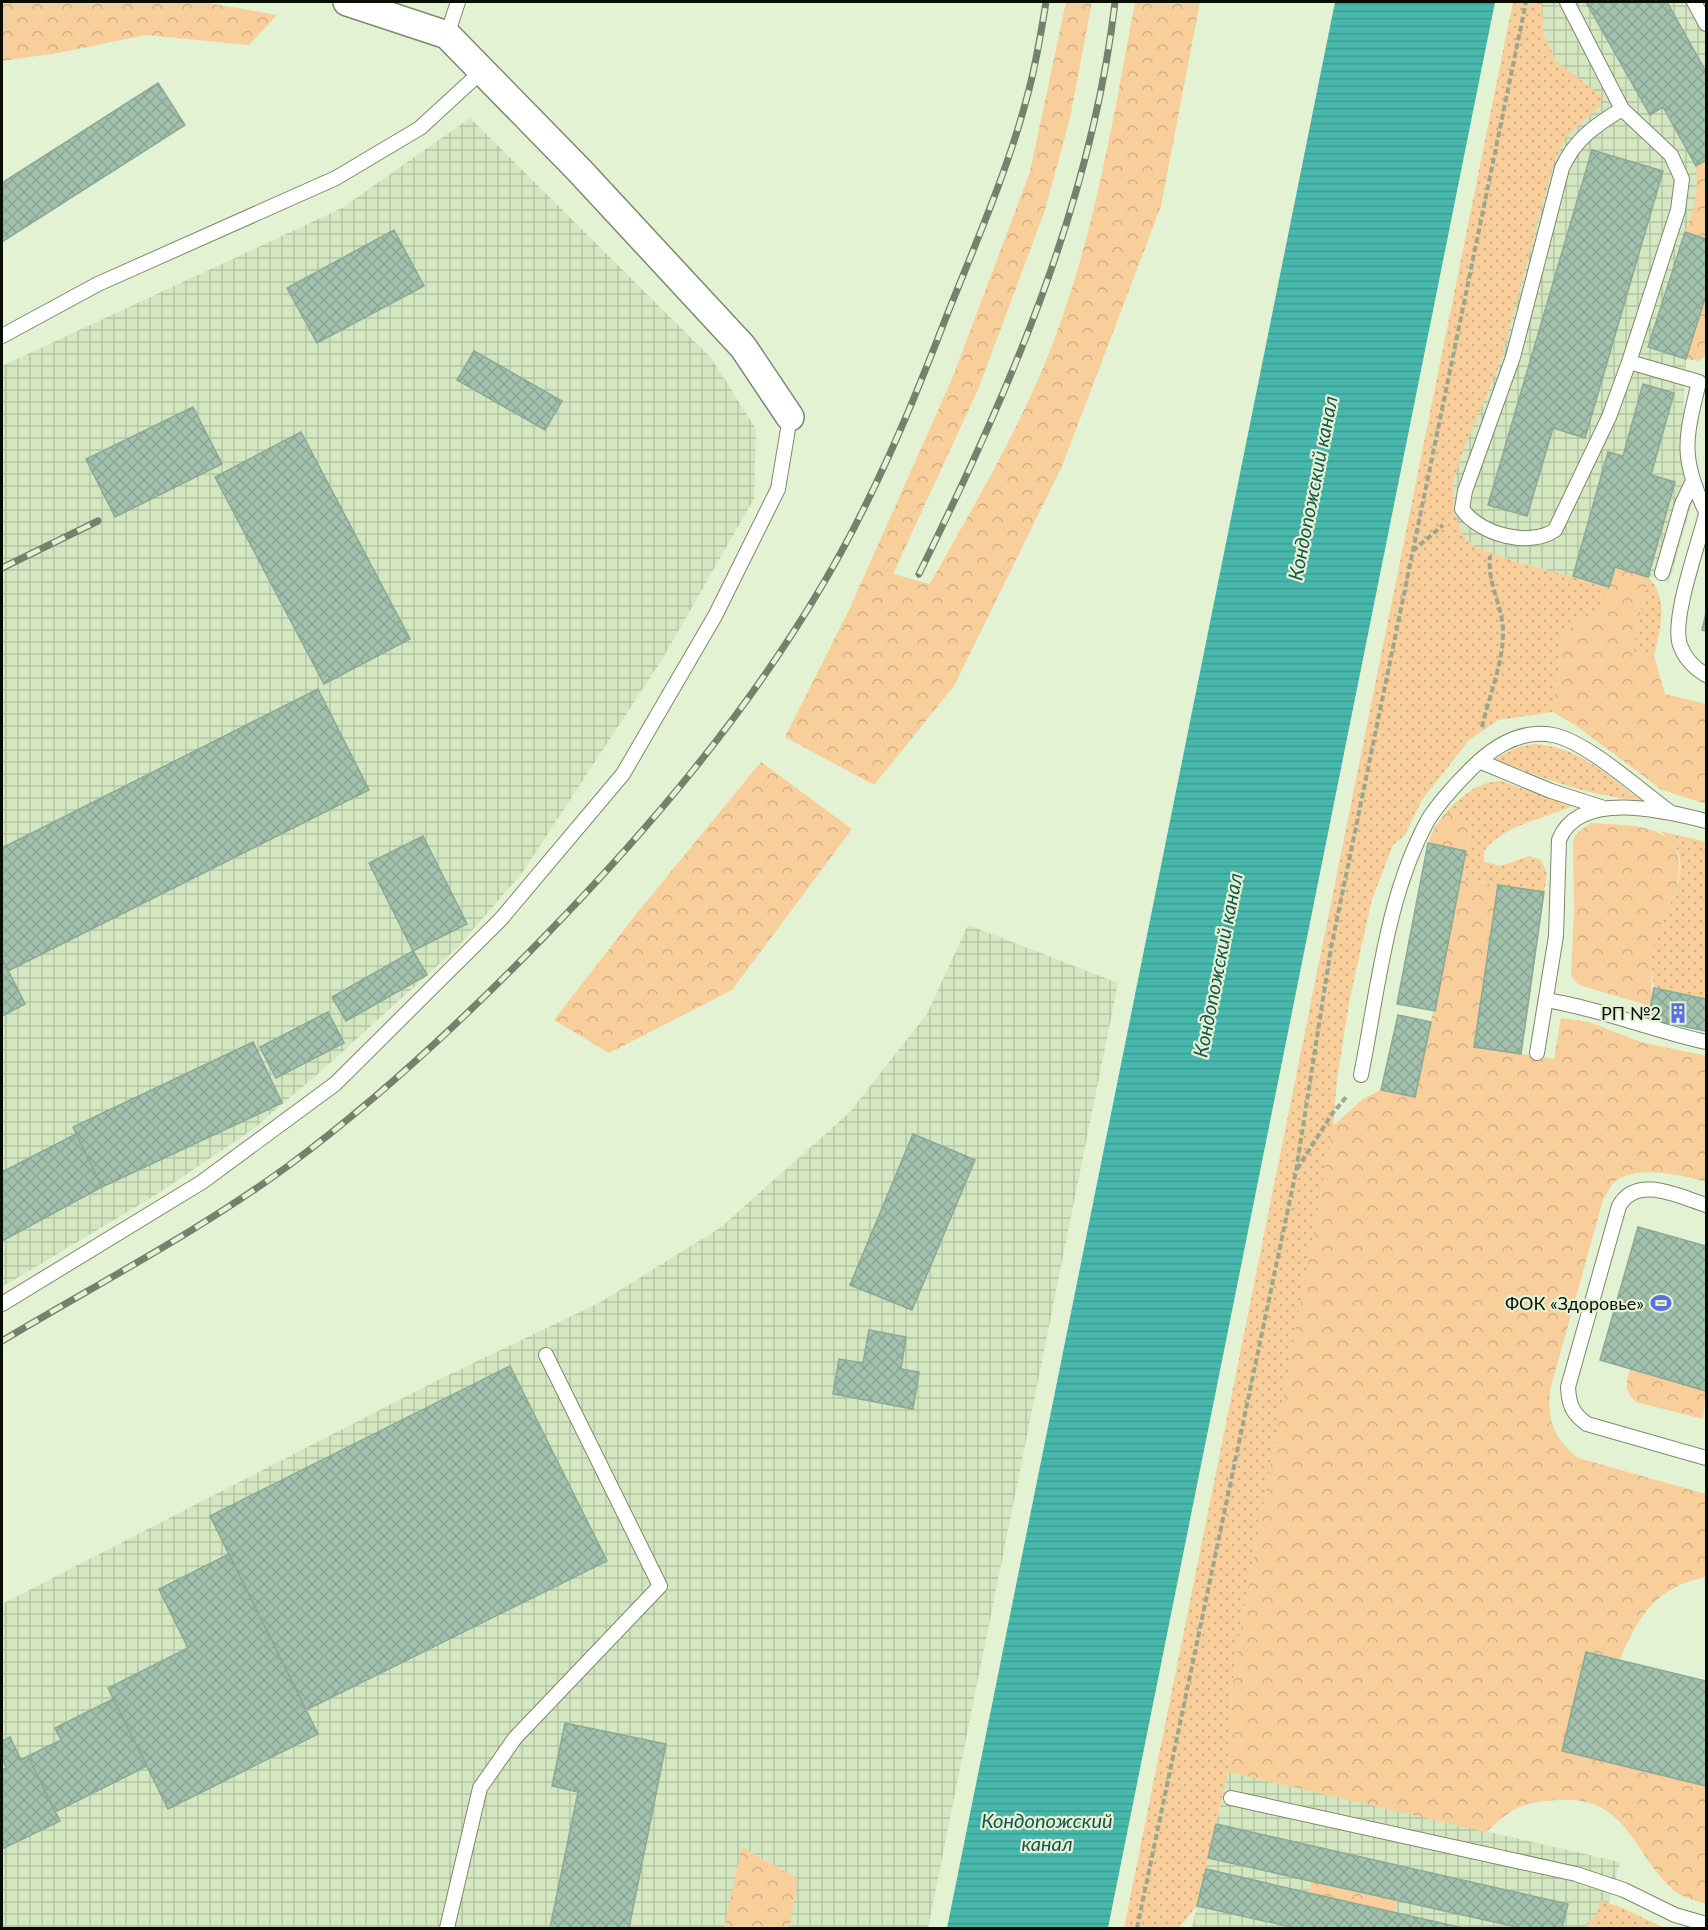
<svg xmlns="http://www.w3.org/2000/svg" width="1708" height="1930" viewBox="0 0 1708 1930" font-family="Lato,sans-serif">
<defs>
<pattern id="industrial-grid" width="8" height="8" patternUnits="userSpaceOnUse" patternTransform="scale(1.5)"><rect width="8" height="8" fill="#d4e7c1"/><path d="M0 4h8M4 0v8" fill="none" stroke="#b5c5a4"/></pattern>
<pattern id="grass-dots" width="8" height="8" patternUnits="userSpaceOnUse" patternTransform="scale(1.5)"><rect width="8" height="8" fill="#f8ce9b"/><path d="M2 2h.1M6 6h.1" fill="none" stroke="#d3b084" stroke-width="1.8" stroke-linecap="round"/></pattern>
<pattern id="forest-crowns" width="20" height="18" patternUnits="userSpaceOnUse" patternTransform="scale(1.5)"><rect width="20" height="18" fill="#f8ce9b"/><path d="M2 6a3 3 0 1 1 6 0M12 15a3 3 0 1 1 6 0" fill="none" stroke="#d3b084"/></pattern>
<pattern id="water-rules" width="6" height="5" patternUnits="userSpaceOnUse" patternTransform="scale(1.5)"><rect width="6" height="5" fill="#49b8ac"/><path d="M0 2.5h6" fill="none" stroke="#3e9d92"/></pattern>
<pattern id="building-cross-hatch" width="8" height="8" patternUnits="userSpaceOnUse" patternTransform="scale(1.5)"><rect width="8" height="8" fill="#a2c1ad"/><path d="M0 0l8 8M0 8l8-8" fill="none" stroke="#8aa593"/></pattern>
</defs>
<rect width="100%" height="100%" fill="#e3f2d3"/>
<path fill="url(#industrial-grid)" d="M1541 2H1706V160L1696 166 1698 180 1695 208 1685 232 1706 239V295L1686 359 1681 459 1693 499 1669 582 1615 567 1609 587 1520 563 1474 547 1462 534 1453 507V483L1569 75 1556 61 1544 35Z
M470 118 711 358 756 429 754 499 661 661 522 873 457 948 320 1072 252 1130 154 1196 2 1287V366L342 208Z
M968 925 1118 983 928 1928H2V1604L442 1378 599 1303 720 1228 849 1113 927 1014Z
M1228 1772 1620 1862 1602 1928H1192Z"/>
<path fill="url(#grass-dots)" d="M1513 2H1541L1544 35 1556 61 1601 96V105L1567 136 1554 161 1500 363 1462 453 1453 483V507L1462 534 1474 547 1520 563 1609 587 1600 609 1574 624 1562 637 1553 712 1498 720 1469 740 1422 800 1405 835 1393 845 1372 899 1350 998 1337 1079 1333 1127 1239 1638 1232 1690 1228 1772 1197 1906 1179 1928H1124Z
M1648 577C1670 600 1660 628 1654 656L1632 651Z
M1534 744C1580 747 1605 774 1642 801 1589 796 1544 779 1495 759L1518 747Z
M1501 781 1572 806C1542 820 1505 824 1484 851V862L1501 866 1529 856 1541 860 1547 874 1544 892 1461 879 1470 835 1466 823 1446 812C1463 796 1476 782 1501 781Z
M1660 831 1706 842V999L1654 988C1652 973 1649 956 1654 941 1662 916 1689 880 1678 852 1675 844 1666 837 1660 831Z
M1600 1901 1618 1906 1665 1928H1589L1586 1924 1597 1915Z"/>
<path fill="url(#forest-crowns)" d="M2 2H202L277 15 249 45 146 35 58 53 2 61Z
M1066 2H1092L1070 118 1045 210 979 387 893 574 930 584C977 499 1028 416 1060 324 1097 220 1115 110 1135 2H1200L1161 206 1062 466 954 686 874 785 785 737 849 610 952 379 1030 172Z
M1706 160V239L1685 232C1694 210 1699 190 1696 166Z
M1706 295V356L1698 361 1686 359Z
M1615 567 1648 577 1632 651 1654 656 1665 694 1706 704V804L1662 790 1578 727 1553 712 1562 637 1574 624 1600 609Z
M761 762 852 829 732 990 609 1053 554 1020 637 913Z
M1446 812 1466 823 1470 835 1466 851 1428 843 1435 827Z
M1591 823C1641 826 1695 824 1675 892 1670 909 1658 926 1654 943 1649 964 1654 985 1650 1006L1579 985 1571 976 1574 911 1573 840 1578 832Z
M1461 879 1498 885 1474 1047 1554 1059 1561 1018 1589 1022 1641 1042 1706 1056V1182C1683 1175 1639 1165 1617 1180 1611 1184 1607 1194 1603 1200L1550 1390C1547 1421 1554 1438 1578 1458L1706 1494V1577C1654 1588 1641 1614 1619 1660L1586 1653 1562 1751 1706 1786V1904C1697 1901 1684 1898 1676 1892 1633 1857 1630 1796 1559 1800 1521 1802 1514 1807 1486 1832L1228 1772 1232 1690 1239 1638 1333 1126 1363 1099 1381 1090 1415 1097Z
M1630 1369 1706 1391 1703 1419 1636 1402C1624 1391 1626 1384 1630 1369Z
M742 1847 798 1879 789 1928H724Z
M1311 1881 1397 1901 1394 1913 1309 1893Z"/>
<path fill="url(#water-rules)" d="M1335 2H1495L1108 1928H947Z"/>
<path fill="url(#building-cross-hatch)" stroke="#8aa996" stroke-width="1.5" d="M1586 2H1667L1706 72V160L1696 166 1663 107 1650 115Z
M158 83 185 125 2 242V183Z
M1592 150 1663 171 1585 438 1553 428 1527 516 1488 505Z
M394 230 424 286 317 343 287 288Z
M1685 232 1706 239V295L1686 359 1648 347Z
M474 351 562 401 545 430 457 380Z
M1643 384 1674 393 1651 475 1675 482 1648 577 1615 567 1609 587 1573 576 1608 452 1623 456Z
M193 407 222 464 115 517 86 459Z
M301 432 410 639 324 684 215 477Z
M1706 613V631L1702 630Z
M318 689 369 790 8 971 2 958V848Z
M423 836 467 924 413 951 369 863Z
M1428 843 1466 851 1435 1011 1397 1004Z
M1498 885 1544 892 1521 1054 1474 1047Z
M413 951 427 975 346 1021 332 997Z
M2 958 25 1004 2 1016Z
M1654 988 1706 999V1031L1648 1019Z
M328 1012 344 1043 276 1078 260 1047Z
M1398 1015 1431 1022 1415 1097 1381 1090Z
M253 1042 282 1103 102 1187 73 1127Z
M76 1134 102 1187 2 1241V1172Z
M913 1134 975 1160 912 1310 850 1285Z
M1638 1227 1706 1246V1391L1600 1360Z
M869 1330 906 1337 901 1369 919 1372 913 1409 833 1394 839 1359 863 1363Z
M510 1366 607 1561 306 1710 210 1516Z
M229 1554 318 1734 168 1809 108 1688 188 1648 159 1589Z
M1586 1652 1706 1681V1786L1562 1751Z
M113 1699 147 1766 55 1812 28 1756 61 1740 55 1728Z
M565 1723 666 1744 629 1928H550L578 1792 552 1786Z
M10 1737 21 1760 28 1756 60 1821 2 1849V1770L6 1768 2 1758V1741Z
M1216 1824 1568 1904 1562 1928H1521L1208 1858Z
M1206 1869 1309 1893 1463 1928H1296L1197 1906Z"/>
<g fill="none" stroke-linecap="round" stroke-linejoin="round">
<g stroke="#7b896d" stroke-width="16">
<path id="service" d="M1567 2 1622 109 1671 155 1682 179 1678 210 1629 362 1699 382C1685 439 1680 458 1706 512
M1694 2 1706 24
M447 35 458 2
M1622 109C1596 125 1575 139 1562 168L1513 357 1465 491 1462 509C1479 534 1529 548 1555 530L1609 417 1629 362
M2 336 98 284 336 178 420 128 482 71
M1706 514C1699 543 1671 619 1680 645 1685 659 1694 668 1706 675
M1662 573 1682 504 1692 483
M1479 761 1551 791 1601 807
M1546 1000C1601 1009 1652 1030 1706 1042
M1537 1053 1556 936 1559 840C1579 789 1666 811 1706 821
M1361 1075C1378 991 1386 897 1428 820 1440 801 1456 784 1472 768 1494 746 1521 729 1553 735 1586 741 1641 791 1670 812
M1706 1205C1680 1197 1637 1174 1619 1206L1568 1387C1569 1405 1572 1413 1587 1424L1706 1458
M2 1304 202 1182 335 1084 501 919 623 774 715 616 778 489 790 417
M1231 1798 1576 1874 1624 1890 1675 1915 1706 1924
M447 1928 480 1788 515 1738 660 1586 546 1355"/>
</g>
<g stroke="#7b896d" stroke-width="30">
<path id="minor" d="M347 2 447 35 579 170 743 347 790 417"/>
</g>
<path stroke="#9ba68f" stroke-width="4" stroke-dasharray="6 3" stroke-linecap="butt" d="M1413 551 1443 525
M1482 727C1489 696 1504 661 1503 630 1502 604 1487 583 1490 556
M1297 1169 1332 1114 1347 1096
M1137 1928 1296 1171 1331 948 1526 2"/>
<use href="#service" stroke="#fff" stroke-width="14"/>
<use href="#minor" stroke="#fff" stroke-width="27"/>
<g stroke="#76806c" stroke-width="7">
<path id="rail" d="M2 568 98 521
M919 574C1008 394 1092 203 1115 2
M2 1341C97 1284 198 1232 288 1166 380 1098 464 1019 544 937 649 829 746 715 823 584 872 501 910 411 945 320 974 247 1007 173 1027 97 1036 65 1041 33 1046 2"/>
</g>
<use href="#rail" stroke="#e3f2d3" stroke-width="4.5" stroke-dasharray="14" stroke-linecap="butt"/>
</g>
<defs>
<g id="building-bare" transform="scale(1.62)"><path d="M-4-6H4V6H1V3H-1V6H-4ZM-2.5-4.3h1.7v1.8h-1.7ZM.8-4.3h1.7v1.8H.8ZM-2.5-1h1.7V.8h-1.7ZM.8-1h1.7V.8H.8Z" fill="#586fe5" stroke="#e3f2d3" stroke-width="2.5" paint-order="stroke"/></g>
<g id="stadium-bare" transform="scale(1.62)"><path d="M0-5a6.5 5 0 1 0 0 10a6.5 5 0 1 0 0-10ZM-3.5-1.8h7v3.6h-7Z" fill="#586fe5" stroke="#e3f2d3" stroke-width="2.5" paint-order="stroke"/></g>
</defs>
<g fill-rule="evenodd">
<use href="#building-bare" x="1678" y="1013"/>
<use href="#stadium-bare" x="1661" y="1303"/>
</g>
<g text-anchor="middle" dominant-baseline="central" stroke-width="4.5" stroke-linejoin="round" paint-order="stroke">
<g font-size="18" fill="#090e05" stroke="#e3f2d3" text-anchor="end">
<text x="1661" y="1013">РП №2</text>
<text x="1644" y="1303">ФОК «Здоровье»</text>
</g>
<g font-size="20" font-style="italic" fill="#15544e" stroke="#e3f2d3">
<text transform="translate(1312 488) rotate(-79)">Кондопожский канал</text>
<text transform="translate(1217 965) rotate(-79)">Кондопожский канал</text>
<text x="1047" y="1820">Кондопожский<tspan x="1047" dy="23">канал</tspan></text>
</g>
</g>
<rect width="1708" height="1930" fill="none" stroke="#090e05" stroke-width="6"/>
</svg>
